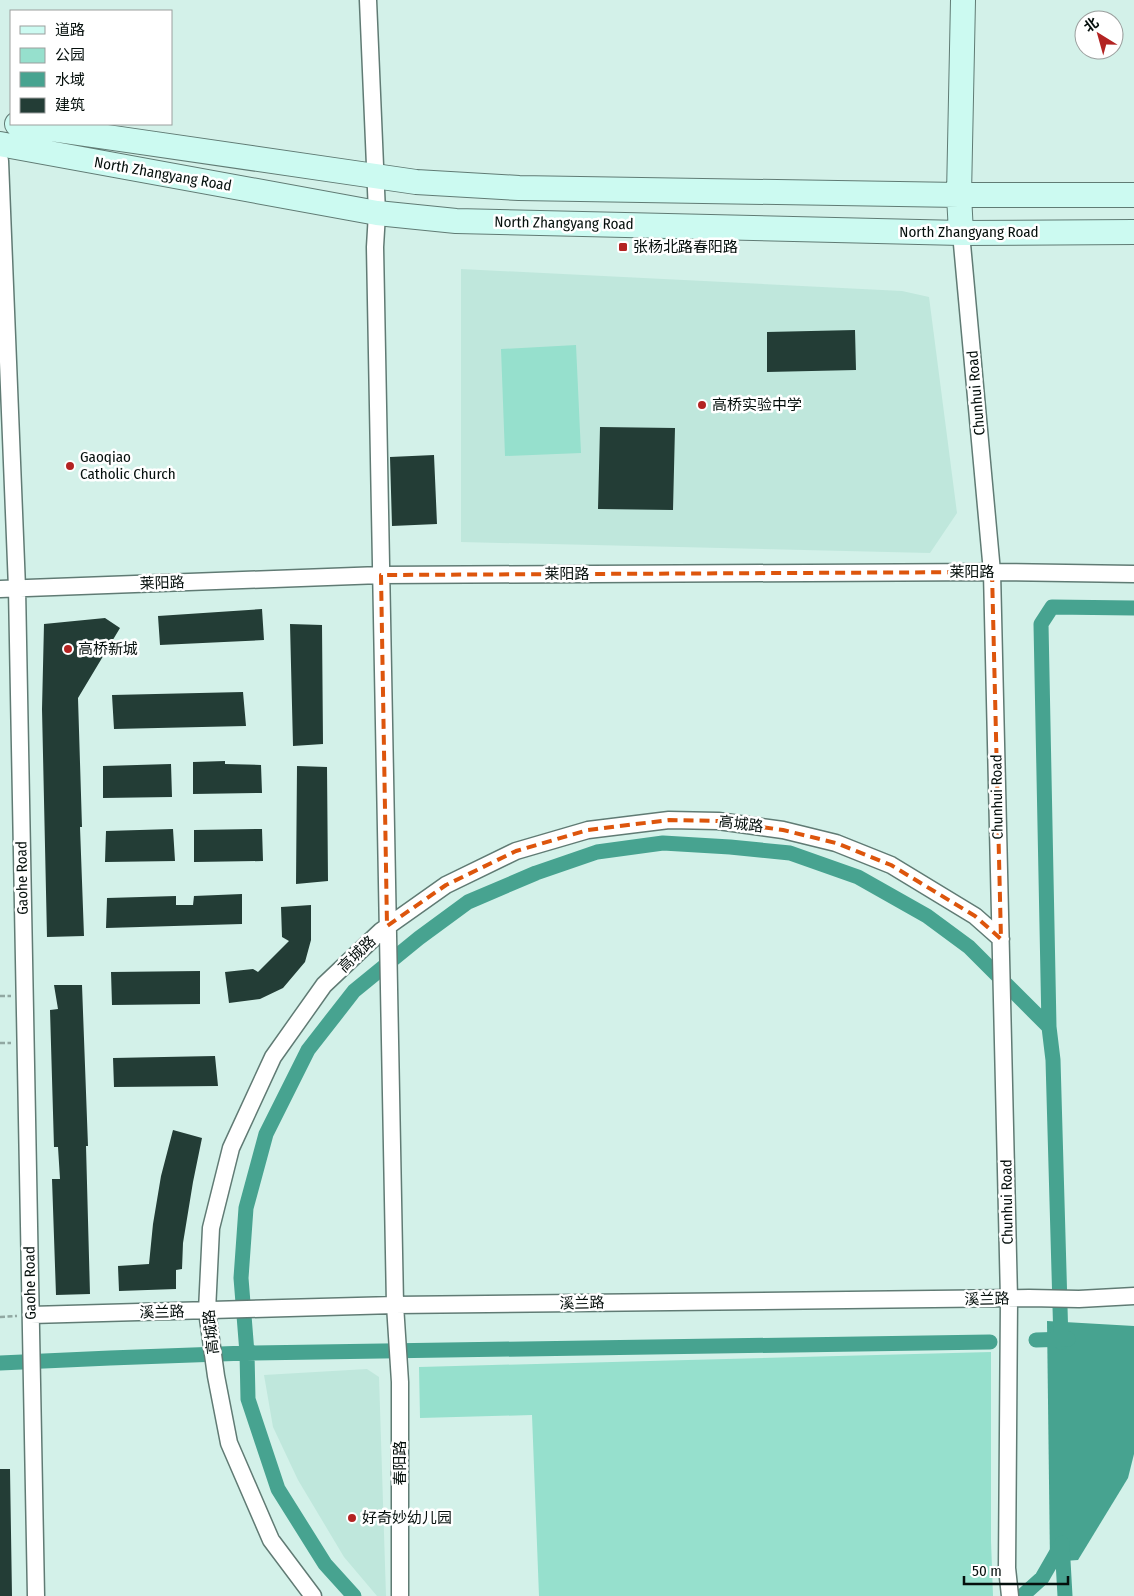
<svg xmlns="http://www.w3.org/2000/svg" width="1134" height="1596" viewBox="0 0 1134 1596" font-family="'Fira Sans Condensed','Noto Sans SC',sans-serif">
<rect width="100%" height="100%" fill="#d3f1e9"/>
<path fill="#bfe7dc" d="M461 269 902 291 929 297 957 513 930 553 461 542Z
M367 1369 379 1377 386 1596H377L344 1557 298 1480 273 1427 264 1375Z"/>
<path fill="#96e0cd" d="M576 345 581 453 505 456 501 349Z
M991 1352V1541L993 1596H539L532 1415 420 1418 419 1367Z"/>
<path fill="#47a390" d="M1047 1321 1134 1326V1454L1128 1478 1078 1560 1050 1562Z"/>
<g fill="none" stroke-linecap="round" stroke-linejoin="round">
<path stroke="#47a390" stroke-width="15" d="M1036 1340 1068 1339
M1061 1342 1053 1060 1049 1027 1041 624 1052 607 1134 608
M0 1363 110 1358 247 1353 990 1342
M1062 1543 1065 1596
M354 1596 325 1564 278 1489 248 1399 247 1353 241 1278 246 1208 266 1134 308 1050 354 991 419 938 468 902 536 873 597 852 663 843 730 847 790 853 858 877 927 916 969 947 1049 1027
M1022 1596 1042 1578 1061 1545"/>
</g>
<path fill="#233d36" d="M855 330 856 370 767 372V332Z
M600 427 675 428 673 510 598 509Z
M434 455 437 524 392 526 390 457Z
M262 609 264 640 160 645 158 616Z
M105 618 120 628 78 698 82 827H80L84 936 47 937 42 709 44 624Z
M290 624 322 625 323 744 293 746Z
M243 692 246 726 114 729 112 695Z
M225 761V764L261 765 262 793 193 794V762Z
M171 764 172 797 103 798V766Z
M297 766 327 767 328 881 296 884Z
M173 829 175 861 105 862 106 831Z
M262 829 263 861 194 862V830Z
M242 894V924L106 928 107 898 176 896V905H193L194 896Z
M311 905V940L305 962 283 988 260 999 229 1003 225 972 253 969 258 972 289 941 282 937 281 907Z
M200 971V1004L112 1005 111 972Z
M54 985H82L88 1146H86L90 1294 56 1295 52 1179H60L58 1147H54L50 1010 58 1009Z
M215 1056 218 1086 114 1087 113 1058Z
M173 1130 202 1138 193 1182 183 1243 182 1269 176 1270V1289L119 1291 118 1266 149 1264 153 1224 161 1176Z
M0 1469H10L12 1596H0Z"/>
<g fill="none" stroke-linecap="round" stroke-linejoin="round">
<g stroke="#607b74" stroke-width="19">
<path id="minor" d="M368 0 377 213 375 247 395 1305 400 1382V1596
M0 161 17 588 36 1596
M961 233 992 572 1009 1299 1007 1568 1010 1596
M0 589 381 575 992 572 1134 574
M31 1315 395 1305 1029 1298 1079 1299 1134 1296
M313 1596 271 1540 229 1443 216 1376 207 1311 211 1228 231 1148 273 1057 324 985 381 931 446 885 516 851 588 830 669 820 718 821 783 830 836 843 891 865 975 916 1001 939"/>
</g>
<g stroke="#607b74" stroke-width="26">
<path id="secondary" d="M17 124 416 182 519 188 959 195H1134
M0 144 377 213 456 221 961 233 1134 232
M961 233 959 195 963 0"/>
</g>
<path stroke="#91a8a2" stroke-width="2.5" stroke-dasharray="5 2.5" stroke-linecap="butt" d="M0 996H11
M0 1043H11
M0 1317 17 1316"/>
<use href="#minor" stroke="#fff" stroke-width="16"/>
<use href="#secondary" stroke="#ccfaf1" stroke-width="24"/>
</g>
<path fill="none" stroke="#dd550c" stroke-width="4" stroke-dasharray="10 6" stroke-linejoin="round" d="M992 572 1001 939 975 916 891 865 836 843 783 830 718 821 669 820 588 830 516 851 446 885 387 926 381 575Z"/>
<g fill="#b32322" stroke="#fff" stroke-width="2">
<rect x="618" y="242" width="10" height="10" rx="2.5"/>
<circle cx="702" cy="405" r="5"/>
<circle cx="70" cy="466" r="5"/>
<circle cx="68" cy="649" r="5"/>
<circle cx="352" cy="1518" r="5"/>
</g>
<g text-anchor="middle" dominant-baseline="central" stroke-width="5" stroke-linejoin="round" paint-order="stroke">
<g font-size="15" fill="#050f0c" stroke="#fff">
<text transform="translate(163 174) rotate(10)">North Zhangyang Road</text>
<text transform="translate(564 223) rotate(1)">North Zhangyang Road</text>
<text x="969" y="232">North Zhangyang Road</text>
<text transform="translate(976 393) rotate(-95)">Chunhui Road</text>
<text x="972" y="572">莱阳路</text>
<text x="567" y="574">莱阳路</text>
<text transform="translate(162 583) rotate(-2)">莱阳路</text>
<text transform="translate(997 797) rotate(-91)">Chunhui Road</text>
<text transform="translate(741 824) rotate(7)">高城路</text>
<text transform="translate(22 878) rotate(-91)">Gaohe Road</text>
<text transform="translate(357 954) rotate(-44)">高城路</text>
<text transform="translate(1007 1202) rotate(-91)">Chunhui Road</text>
<text transform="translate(30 1283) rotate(-91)">Gaohe Road</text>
<text transform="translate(987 1299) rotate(-1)">溪兰路</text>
<text transform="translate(582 1303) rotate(-1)">溪兰路</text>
<text transform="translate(162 1312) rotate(-1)">溪兰路</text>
<text transform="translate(211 1332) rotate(-96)">高城路</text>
<text transform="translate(400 1463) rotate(-90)">春阳路</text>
</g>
<g font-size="15" fill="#050f0c" stroke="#fff" text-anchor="start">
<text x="633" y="247">张杨北路春阳路</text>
<text x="712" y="405">高桥实验中学</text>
<text x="80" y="457">Gaoqiao<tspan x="80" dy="17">Catholic Church</tspan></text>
<text x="78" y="649">高桥新城</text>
<text x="362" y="1518">好奇妙幼儿园</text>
</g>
</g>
<rect x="10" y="10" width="162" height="115" fill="#ffffff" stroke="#9b9f9e"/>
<rect x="20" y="26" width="25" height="8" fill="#ccfaf1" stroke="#9b9f9e"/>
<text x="55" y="35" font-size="15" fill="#050f0c">道路</text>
<rect x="20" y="48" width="25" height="15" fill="#96e0cd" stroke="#9b9f9e"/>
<text x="55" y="60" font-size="15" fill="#050f0c">公园</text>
<rect x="20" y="72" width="25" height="15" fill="#47a390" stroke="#9b9f9e"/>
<text x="55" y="85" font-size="15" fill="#050f0c">水域</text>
<rect x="20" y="98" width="25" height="15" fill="#233d36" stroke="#9b9f9e"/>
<text x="55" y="110" font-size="15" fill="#050f0c">建筑</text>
<g transform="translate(1099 35) rotate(323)"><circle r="24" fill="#ffffff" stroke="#9b9f9e"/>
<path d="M0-4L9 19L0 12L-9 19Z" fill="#b32322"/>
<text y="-8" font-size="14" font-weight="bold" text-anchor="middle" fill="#050f0c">北</text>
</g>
<path d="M964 1576v8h104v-8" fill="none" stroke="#050f0c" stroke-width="2.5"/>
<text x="972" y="1576" font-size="15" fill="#050f0c" stroke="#ffffff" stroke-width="4" paint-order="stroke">50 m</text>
</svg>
